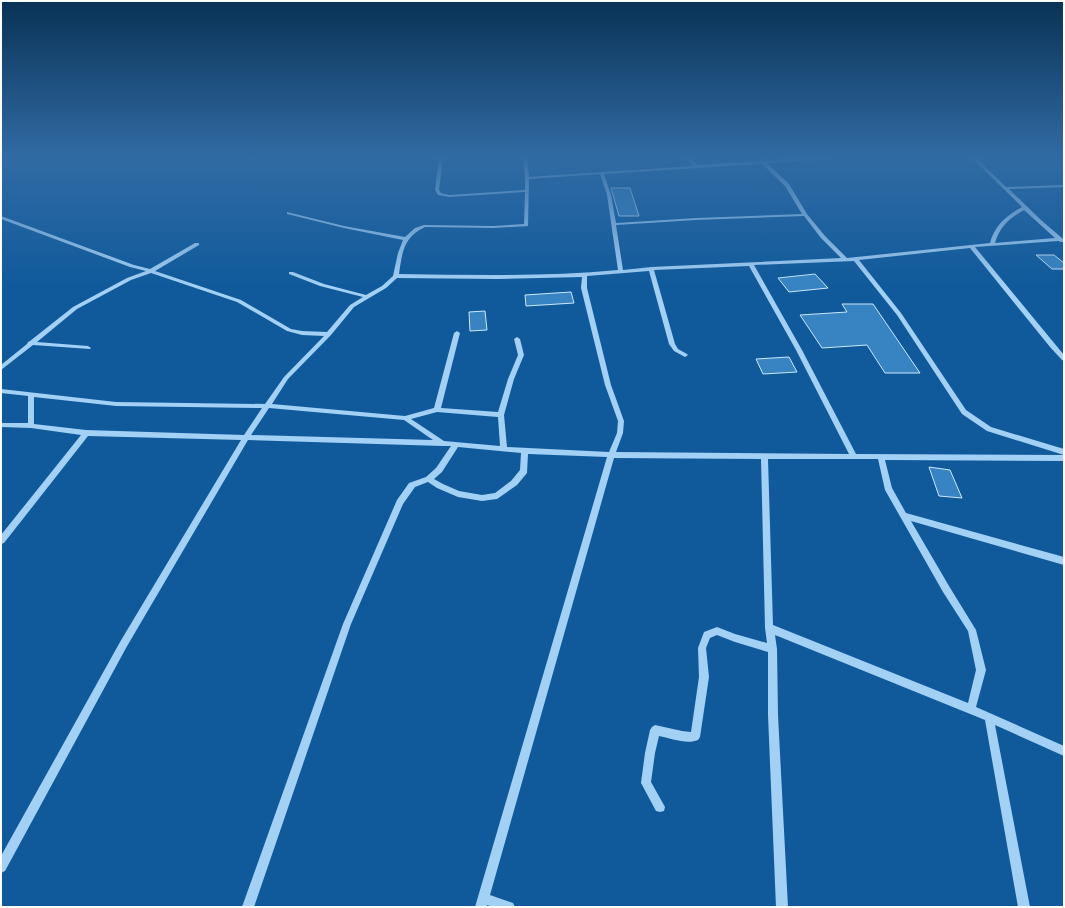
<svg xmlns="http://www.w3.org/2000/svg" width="1065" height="908" viewBox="0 0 1065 908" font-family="Inter,sans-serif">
<rect width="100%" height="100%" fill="#105a9b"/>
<path fill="#3884c2" stroke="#cce8fe" d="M611 188H630L639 216H619Z
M1036 255H1054L1064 263V269H1052Z
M815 274 828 288 789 292 778 278Z
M571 292 574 303 526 306 525 295Z
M842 304H873L920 373H885L867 345 822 348 800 315 847 312Z
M485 311 487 330 470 331 469 312Z
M789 357 797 372 763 374 756 359Z
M929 467 950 470 962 498 939 496Z"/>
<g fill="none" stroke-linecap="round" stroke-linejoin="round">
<path fill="#a3d0f5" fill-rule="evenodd" d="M439 158H443L439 190 441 193 449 195 525 190V178L523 158H527L529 177 693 166 685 158H689L698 165 760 161 762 160 764 161 810 158H830L828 159 767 163 789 184 807 214 825 236 847 258 990 243C995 225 1006 216 1022 207L972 158H976L1006 187 1064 185V187L1009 189 1041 220 1062 238 1064 240V242H1060L1059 241 975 247 1064 355V361L1062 360 1050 347 970 248 859 260 901 313 966 410 991 427 1064 449V455L987 431 962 414 897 315 854 261 754 265 802 350 856 454 1064 455V461L885 460 892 488 906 513 1064 557V565L911 521 949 586 976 630 986 670 976 707 1064 746V756L995 725 1030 907H1018L985 720 775 635 777 649 778 715 788 907H776L768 715V652L735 642 717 635 710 638 706 648 709 677 700 737 698 740C687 745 670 738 659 736L655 753 651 782 665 807 664 811 660 812 656 811 641 783 645 753 650 730 652 727 655 725 682 731 691 732 699 677 698 648 704 632 717 627 735 634 767 643 765 628 761 459 614 458 490 895 513 903 515 907H493L487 905V907H475L607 457 528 454 527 473 517 485 497 499 482 501 458 497 437 488 428 482 415 487 403 504 351 624 254 907H242L343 624 397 500 409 483 426 477 436 468 451 446H442L248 440 126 648 5 871 1 873V856L120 642 241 440 88 436 4 543 1 544V535L81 435 31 428 1 427V423H28V396L1 393V389L116 402 265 404 284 377 324 336 302 335 287 331 237 302 151 273 131 280 77 309 37 342 88 346 91 348 90 349 33 345 1 370V365L27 344 28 342 30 341 73 307 127 278 146 271 130 267 1 219V216L134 265 150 269 195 243H199V245L155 271 241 300 291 329 302 331 327 332 350 305 363 297 320 286 289 274V272H293L324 284 366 295 382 286 393 276 398 253 403 240 344 228 287 214V212L344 226 405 237 415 228 424 225 493 226 524 224 525 192 449 197 438 195 435 190ZM762 164 785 186 802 214 696 218 616 223 611 195 604 174ZM600 174 607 195 618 270C545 277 472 275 399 274 402 254 403 237 425 227L493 228 528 226 529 179ZM1024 210 1055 238 995 243C1000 226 1010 218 1024 210ZM804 216 821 238 841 258 651 267 623 270 616 225 696 220ZM749 266 796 350 849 454 616 452 623 433 624 421 611 385 587 288V276L649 271 669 344 674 351 685 357 688 355 687 354 678 349 675 344 654 270ZM582 277 581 288 605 385 618 421 617 433 609 452 507 447 504 415 514 379 524 355 520 339 517 337 514 339 518 355 508 379 498 412 441 408 460 333 457 331 454 333 434 408 405 416 272 404 288 379 331 335 354 307 386 288 397 278 497 279ZM34 397 116 406 262 408 244 435 86 430 34 424ZM269 408 404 420 433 440 251 435ZM437 412 498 417 500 446 444 441 411 419ZM458 447 521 453 520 470 511 481 495 493 482 495 459 491 443 484 434 479 442 472ZM768 459H878L885 490 943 592 968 631 976 670 968 703 773 625Z"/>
</g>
<linearGradient id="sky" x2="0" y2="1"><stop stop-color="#093255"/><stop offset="0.55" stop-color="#316ba4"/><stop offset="1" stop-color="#316ba4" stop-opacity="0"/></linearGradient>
<rect width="1065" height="285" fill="url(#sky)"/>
<rect width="1065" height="908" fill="none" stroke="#ffffff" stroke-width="4"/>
</svg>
